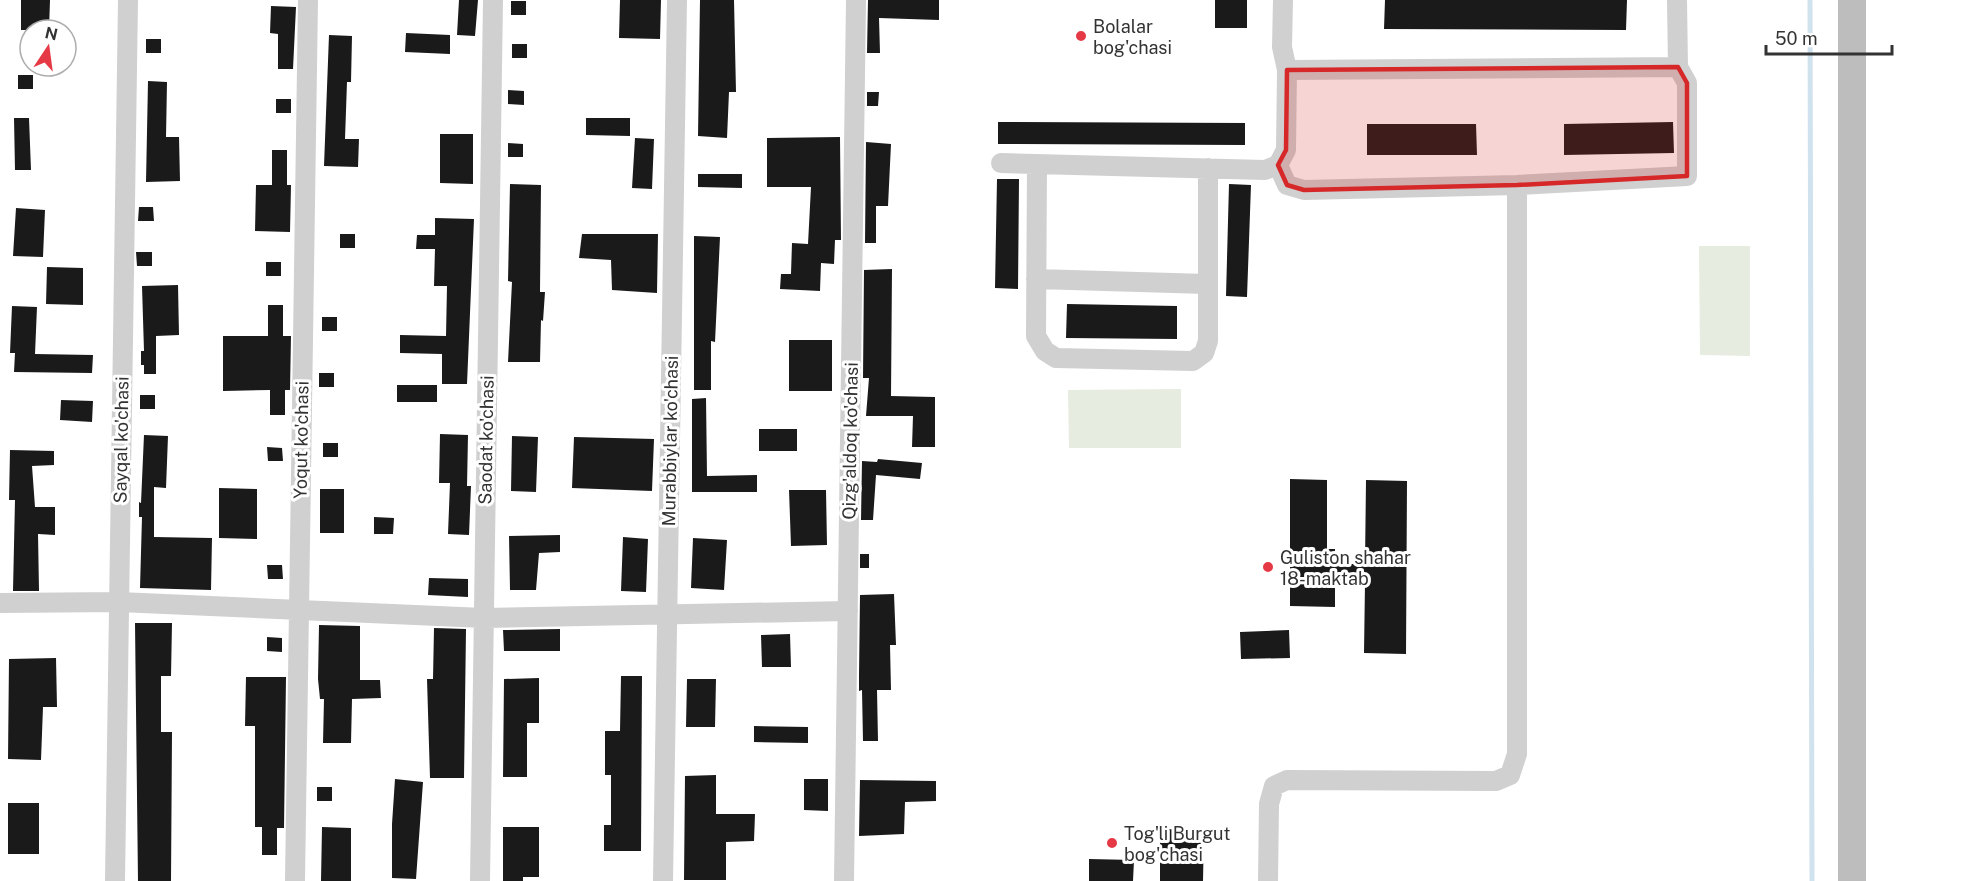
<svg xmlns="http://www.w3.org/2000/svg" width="1976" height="881" viewBox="0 0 1976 881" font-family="'Public Sans',sans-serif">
<rect width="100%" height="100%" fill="#fff"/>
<path fill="#e6ecdf" d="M1699 246H1750V356L1700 355Z
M1181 389V448H1069L1068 390Z"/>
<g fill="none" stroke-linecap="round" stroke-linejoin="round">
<path stroke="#cfe2ee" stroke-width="5" d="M1810 0 1812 881"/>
</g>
<path fill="#1a1a1a" d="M21 0H50L49 30H21Z
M459 0H478L475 36 457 35Z
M620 0H661L660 39 619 38Z
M700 0H734L736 92H729L727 138 698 136Z
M868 0H939V20L879 18 880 53H867Z
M1215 0H1247V28H1215Z
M1385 0H1627L1626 30 1384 29Z
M511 1H526V15H511Z
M271 6 296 7 293 69H278V34L270 33Z
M406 33 450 35V54L405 52Z
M329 35 352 36 351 82H347L345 139H359L358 167 324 166Z
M146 39H161V53H146Z
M512 44H527V58H512Z
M18 75H33V89H18Z
M148 81 167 82 166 137H179L180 181 146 182Z
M508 90 524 91V105L508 104Z
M867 92H879L878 106H867Z
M276 99H291V113H276Z
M14 118H29L31 170H15Z
M586 118H630V136L586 135Z
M998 122 1245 123V145L998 144Z
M1673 122 1674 153 1564 155V124Z
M1367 124H1476L1477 155H1367Z
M440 134H473V184L440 183Z
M840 137 841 240H835L834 264 821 263 820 291 780 289 781 274H791L792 243 808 244 811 187H767V138Z
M635 138 654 139 652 189 632 188Z
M866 142 891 144 888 206H876V243H865Z
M508 143 523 144V157H508Z
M272 150H287V185H291L290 232 255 231 256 185H272Z
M698 174H742V188L698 187Z
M997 179H1019L1018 289 995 288Z
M510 184 541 185 540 292H545L543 321 541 320 540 362H508L512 282 508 281Z
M1229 184 1251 185 1247 297 1226 296Z
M139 207H153L154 221H138Z
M16 208 45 210 43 257 13 256Z
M435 218 474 219 467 384H442V354L400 353V335L446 336 447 286H434L435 249H416L417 235H435Z
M340 234H355V248H340Z
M582 234H658L657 293 612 290 611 260 579 258Z
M694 236 720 237 715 342 711 341V390H694Z
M136 252H152V266H137Z
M266 262H281V276H266Z
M47 267 83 268V305L46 304Z
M892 269 891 396 935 397V447H912L913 416H866L869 378H863L864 270Z
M178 285 179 335 156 336V374H144V365H141V351H144L142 286Z
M1067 304 1177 306V339L1066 338Z
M268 305H283V336H291L290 390H285V415H270V390L223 391V336H268Z
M12 306 37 307 35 354 93 355 92 373 14 372 15 353H10Z
M322 317H337V331H322Z
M789 340H832V391H789Z
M319 373H334V387H319Z
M397 385H437V402H397Z
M140 395H155V409H140Z
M706 398 707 476 757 475V492H692V399Z
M61 400 93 401 92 422 60 420Z
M759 429H797V451H759Z
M440 434 468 435 467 486H471L469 535 448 534 450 483H439Z
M144 435 168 436 166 488 154 487V537L212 538 211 590 140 588 142 517H139V502L141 503Z
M512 436 538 437 536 492 511 491Z
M574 437 654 439 652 491 572 488Z
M323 443H338V457H323Z
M267 447 282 448 283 461H268Z
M10 450 54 451V465L32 466 35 507H55V535L38 534 39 591H13L15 500H9Z
M878 459 922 463 920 479 876 475 873 520H861L862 461 877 462Z
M1290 479 1327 480V549H1335V564H1365L1366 480 1407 481 1406 654 1364 653 1365 583H1335V607L1290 606Z
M219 488 257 489V539L219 538Z
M320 489H344V533H320Z
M789 490H826L827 545 791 546Z
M374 517 394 518 393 534H374Z
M560 535V552L539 553 536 590H510L509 536Z
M623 537 648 539 646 592 621 591Z
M693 538 727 540 724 590 691 588Z
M860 554H869V568H860Z
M267 565H282L283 579H268Z
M429 578 468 579V597L428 595Z
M894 594 896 645H890L891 690H877L878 741H863L862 690 859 691V676L860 595Z
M135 623H172L171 676H161V732H172L171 881H138Z
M319 625 360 626V680H380L381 698 352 699 351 743H323L324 699H320L318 679Z
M434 628 466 629 464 778H430L427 679H433Z
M560 629V651H504L503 630Z
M1289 630 1290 658 1241 659 1240 632Z
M790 634 791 667H762L761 635Z
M267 637 282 638V652L267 651Z
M56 658 57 707H43L41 760 8 759 9 659Z
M621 676H642L641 851H604V825H611V775H605V731H620Z
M246 677H286L284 828H277V855H262V827H255V726H245Z
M539 678V723H527V777H503L504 679Z
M687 679H716L715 727H686Z
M754 726 808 727V743L754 742Z
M716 775V814H755L754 841 726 842V880H684L685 776Z
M395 779 423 782 416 879 392 878V824Z
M804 779H828V811L804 810Z
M860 780 936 781V801L905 802 904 834 859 836Z
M317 787H332V801H317Z
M8 803H39V854H8Z
M322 827 351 828V881H321Z
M503 827H539V877H523V881H503Z
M1160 829 1204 830 1203 881H1160Z
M1089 859 1134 860 1133 881H1089Z"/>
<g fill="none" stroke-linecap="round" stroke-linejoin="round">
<path stroke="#d0d0d0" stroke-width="20" d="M1287 70 1678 67
M1001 163 1265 170 1278 165 1286 150 1287 70 1282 47 1283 0
M1037 164 1036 336 1045 351 1056 358 1193 361 1204 353 1208 341V168
M1278 165 1287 185 1304 190 1517 185 1687 176V83L1678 67 1677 0
M1036 279 1207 284
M0 603 119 602 484 618 848 611
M115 881 128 0
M295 881 308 0
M480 881 493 0
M663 881 677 0
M844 881 856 0
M1268 881 1269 804 1274 786 1287 780 1496 781 1510 775 1517 754V185"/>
<path stroke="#bdbdbd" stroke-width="28" d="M1852 881V0"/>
</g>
<path fill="#d62828" fill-opacity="0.2" stroke="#d62828" stroke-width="4.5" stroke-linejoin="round" d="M1678 67 1687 83V176L1517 185 1304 190 1287 185 1278 165 1286 150 1287 70Z"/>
<g fill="#e63946" stroke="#fff" stroke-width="2">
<circle cx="1081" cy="36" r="6"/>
<circle cx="1268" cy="567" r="6"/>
<circle cx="1112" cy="843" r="6"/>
</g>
<g text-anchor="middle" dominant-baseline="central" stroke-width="6" stroke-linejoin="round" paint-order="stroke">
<g font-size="18" fill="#333" stroke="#fff" text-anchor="start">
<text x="1093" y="26">Bolalar<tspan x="1093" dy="21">bog'chasi</tspan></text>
<text x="1280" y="557">Guliston shahar<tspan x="1280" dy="21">18-maktab</tspan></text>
<text x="1124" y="833">Tog'li Burgut<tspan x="1124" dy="21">bog'chasi</tspan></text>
</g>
<g font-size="18" fill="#333" stroke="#fff">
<text transform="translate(121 440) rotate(-89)">Sayqal ko'chasi</text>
<text transform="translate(301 440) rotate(-89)">Yoqut ko'chasi</text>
<text transform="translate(486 440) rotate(-89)">Saodat ko'chasi</text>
<text transform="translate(670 441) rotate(-89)">Murabbiylar ko'chasi</text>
<text transform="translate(850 441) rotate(-89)">Qizg'aldoq ko'chasi</text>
</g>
</g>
<g transform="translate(48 48) rotate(13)"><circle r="28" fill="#ffffff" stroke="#adadad" stroke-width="1.5"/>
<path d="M0-4.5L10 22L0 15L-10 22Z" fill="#e63946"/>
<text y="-9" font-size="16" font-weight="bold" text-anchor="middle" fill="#333333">N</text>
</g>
<path d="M1766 45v9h126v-9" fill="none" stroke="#333333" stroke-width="3"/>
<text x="1775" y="45" font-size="18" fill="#333333" stroke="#ffffff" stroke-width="4.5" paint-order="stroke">50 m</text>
</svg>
